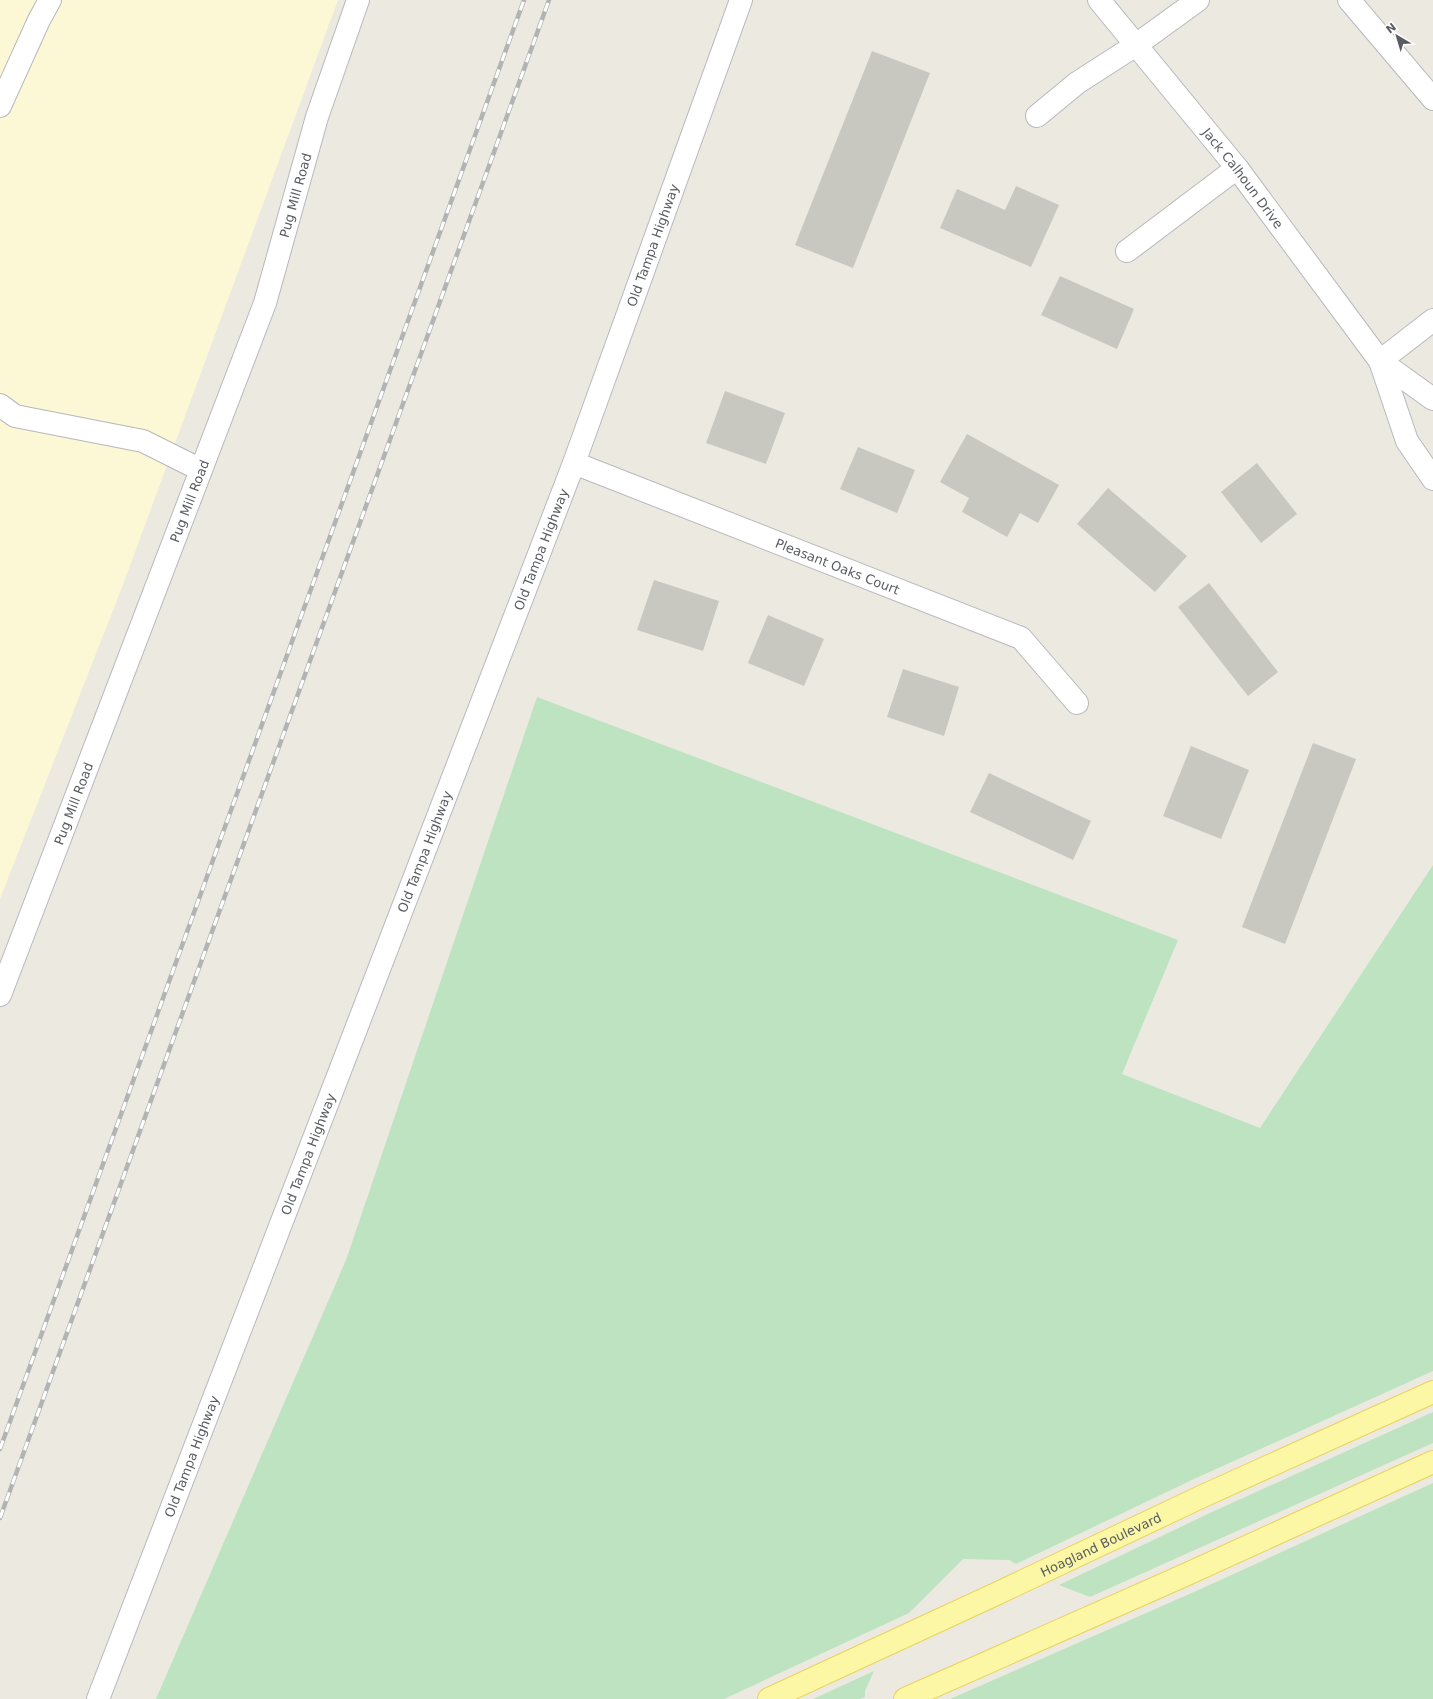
<svg xmlns="http://www.w3.org/2000/svg" width="1433" height="1699" viewBox="0 0 1433 1699" font-family="'DejaVu Sans',sans-serif">
<rect width="100%" height="100%" fill="#eceae0"/>
<path fill="#fcf7d5" d="M0 0H338L124 582 0 899Z"/>
<path fill="#bde3c1" d="M537 697 1178 940 1122 1074 1260 1128 1433 865V1371L1194 1479 1016 1564 1009 1560 963 1559 909 1613 724 1699H156L346 1260Z
M1433 1412V1443L1090 1597 1059 1585 1212 1512Z
M1433 1483V1699H950L1194 1592Z
M874 1671 865 1691V1697L860 1699H813Z"/>
<path fill="#c8c7c0" d="M872 51 930 73 853 268 795 245Z
M1016 186 1059 205 1031 267 940 228 957 189 1005 210Z
M1060 276 1134 309 1117 349 1041 315Z
M725 391 785 413 766 464 706 443Z
M967 434 1059 485 1038 523 1020 513 1007 537 962 512 969 498 940 482Z
M858 447 915 470 897 513 840 489Z
M1257 463 1297 514 1261 543 1221 492Z
M1108 488 1187 556 1155 592 1077 524Z
M654 580 719 601 703 651 637 630Z
M1209 583 1278 672 1248 696 1178 607Z
M768 615 824 639 804 686 748 663Z
M903 669 959 687 944 736 887 717Z
M1313 743 1356 759 1285 944 1242 927Z
M1191 746 1249 770 1221 839 1163 816Z
M989 773 1091 821 1073 860 970 812Z"/>
<g fill="none" stroke-linecap="round" stroke-linejoin="round">
<g stroke="#b6b8bd" stroke-width="24">
<g id="minor">
<path id="s1" d="M1099 0 1237 168 1380 361 1433 399"/>
<path d="M1349 0 1433 99"/>
<path d="M0 106 39 20 50 0"/>
<path d="M1037 116 1077 83 1136 45 1198 0"/>
<path d="M1127 251 1237 168"/>
<path d="M1380 361 1407 441 1433 479"/>
<path d="M1380 361 1433 320"/>
<path d="M0 405 15 416 143 441 201 470"/>
<path id="s2" d="M574 463 1021 638 1077 703"/>
<path id="s3" d="M0 995 265 303 317 117 358 0"/>
<path id="s4" d="M98 1699 574 463 741 0"/>
</g>
</g>
<g stroke="#ecd259" stroke-width="24">
<g id="major">
<path id="s5" d="M769 1699 996 1594 1203 1496 1433 1392"/>
<path d="M905 1699 1185 1575 1433 1462"/>
</g>
</g>
<use href="#minor" stroke="#fff" stroke-width="22"/>
<use href="#major" stroke="#fcf7a5" stroke-width="22"/>
<g stroke="#b2b3b3" stroke-width="4.5">
<path id="rail" d="M0 1449 524 0
M0 1518 549 0"/>
</g>
<use href="#rail" stroke="#fff" stroke-width="3" stroke-dasharray="9" stroke-linecap="butt"/>
</g>
<g text-anchor="middle" dominant-baseline="central" stroke-width="3" stroke-linejoin="round" paint-order="stroke">
<g font-size="13" fill="#595c61" stroke="#fff">
<text stroke="none"><textPath href="#s1" startOffset="229">Jack Calhoun Drive</textPath></text>
<text stroke="none"><textPath href="#s3" startOffset="853">Pug Mill Road</textPath></text>
<text stroke="none"><textPath href="#s4" startOffset="1556">Old Tampa Highway</textPath></text>
<text stroke="none"><textPath href="#s3" startOffset="529">Pug Mill Road</textPath></text>
<text stroke="none"><textPath href="#s4" startOffset="1232">Old Tampa Highway</textPath></text>
<text stroke="none"><textPath href="#s2" startOffset="283">Pleasant Oaks Court</textPath></text>
<text stroke="none"><textPath href="#s3" startOffset="205">Pug Mill Road</textPath></text>
<text stroke="none"><textPath href="#s4" startOffset="908">Old Tampa Highway</textPath></text>
<text stroke="none"><textPath href="#s4" startOffset="584">Old Tampa Highway</textPath></text>
<text stroke="none"><textPath href="#s4" startOffset="260">Old Tampa Highway</textPath></text>
<text stroke="none"><textPath href="#s5" startOffset="366">Hoagland Boulevard</textPath></text>
</g>
</g>
<g transform="translate(1397 36) rotate(322)" stroke="#ffffff" stroke-width="3" paint-order="stroke">
<path d="M0-3L7 15L0 10L-7 15Z" fill="#595c61"/>
<text y="-6" font-size="11" font-weight="bold" text-anchor="middle" fill="#595c61">N</text>
</g>
</svg>
